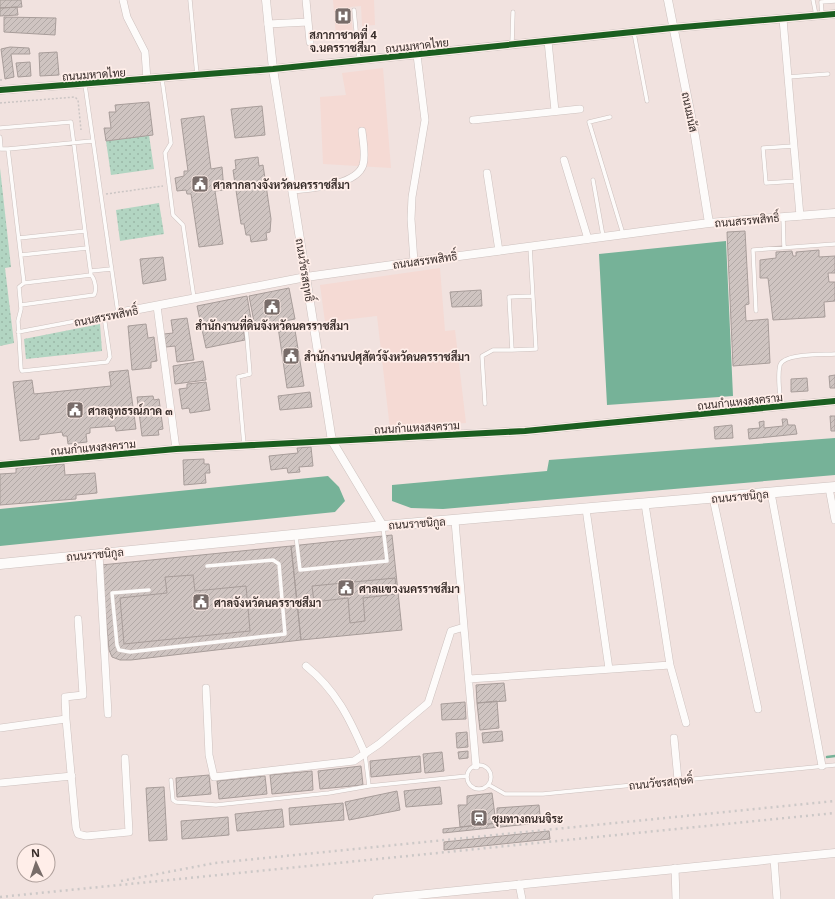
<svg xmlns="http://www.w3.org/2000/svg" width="835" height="899" viewBox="0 0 835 899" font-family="'Open Sans',Sarabun,sans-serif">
<defs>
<pattern id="park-dots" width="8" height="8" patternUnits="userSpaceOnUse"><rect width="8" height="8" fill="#b2d5c2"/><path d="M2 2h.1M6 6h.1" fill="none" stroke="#9ab7a7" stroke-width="1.8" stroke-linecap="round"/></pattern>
<pattern id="building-hatch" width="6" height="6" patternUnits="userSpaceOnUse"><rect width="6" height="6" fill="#cfc4c1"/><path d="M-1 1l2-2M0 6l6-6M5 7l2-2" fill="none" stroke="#b2a9a6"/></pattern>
</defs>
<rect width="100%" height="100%" fill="#f1e2df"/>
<path fill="#f5dad4" d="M333 0H374L375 25 362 26 361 6 350 7 353 33 336 36Z
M383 68 391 168 323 164 320 97 346 95 342 73Z
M440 268 445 331 455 330 466 423 390 429 377 316 325 322 320 285Z"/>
<path fill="url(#park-dots)" d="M149 135 154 169 111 175 106 141Z
M0 168 11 267 5 268 14 343 0 346Z
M159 203 164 234 120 241 116 210Z
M100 324 102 351 26 359 24 339Z"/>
<path fill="#76b298" d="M726 241 733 396 607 405 599 254Z
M835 438V475L443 509 411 508 392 501V485L547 471 549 460Z
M328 476 339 487 345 501 335 512 0 546V509Z"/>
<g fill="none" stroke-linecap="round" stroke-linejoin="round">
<path stroke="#76b298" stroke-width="2.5" d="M827 757 835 756"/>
</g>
<path fill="url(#building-hatch)" stroke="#a89d9a" d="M0 0H21L22 7 0 8Z
M17 7 18 15 0 16V8Z
M4 17 56 18 55 35 4 32Z
M10 47 29 48 30 54H11L14 77 5 79 1 49Z
M57 52 59 75 40 76 39 53Z
M30 62 31 76 18 77 16 63Z
M149 102 153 135 106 141 104 128H111L109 112H116L115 105Z
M262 106 265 135 235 138 231 109Z
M204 116 211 169 222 167 224 190 215 191 223 244 199 247 191 194H187L186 190 177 191 175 178 184 176V171H188L181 119Z
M258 157 259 166 263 165 271 219 270 232 266 233 267 240 251 242 250 235H246L244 224H241L233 170 236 169 235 160Z
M745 231 749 304 745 305 746 321 768 319 770 363 733 366 727 232Z
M819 250V257L835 256V273H828L829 282H835V301L824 302 825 317 773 320 768 278H760V260L776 258V252L792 251 793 256H796V252Z
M163 257 166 280 143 284 140 259Z
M289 288 295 319 255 327 249 296Z
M481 290 482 306 452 307 450 292Z
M247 296 251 319 242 321 245 340 206 348 197 306Z
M187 318 194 360 177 362 175 346 166 347 164 334 173 333 171 320Z
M146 324 148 338 154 337 157 361 151 362V368L132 370 128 326Z
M294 324 304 386 287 388 278 327Z
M203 361 206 380 175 384 173 366Z
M128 370 136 429 116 431 115 426 90 428V433L86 434 87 442 68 444 67 436H63L62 432 39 435V439L20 441 13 382 32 380 34 394 111 386 109 372Z
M835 375V388H830L829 376Z
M807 378 808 391 791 392V379Z
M206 382 210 410 190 413 189 408 182 409 179 389 187 388V384Z
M310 392 312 407 280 410 278 396Z
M153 396 154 400 159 399 163 429 158 430 159 435 142 436 137 397Z
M830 416H835V431H831Z
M782 419H787L788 425H795L797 434 749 439 748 429 760 428 759 422 764 421V428L783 426Z
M732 425 733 438 715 439 714 427Z
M311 447 313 466 299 467 300 472 288 473 287 468 271 470 269 456 298 453 297 448Z
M204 459V464H209L210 473H205L206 483 184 485 183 460Z
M64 464 65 475 95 473 97 493 76 495V499L0 505V474L16 473V468Z
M392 535 402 630 301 640 291 546Z
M291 546 301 640 131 660H120L112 657 109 650 101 565Z
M193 575 195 591 246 586 250 631 124 644 120 598 167 593 165 577Z
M395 578 397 594 363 598 365 621 350 623 348 598 314 602 312 586Z
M504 683 506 701 477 703 476 685Z
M497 701 499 728 480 730 477 703Z
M465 702 466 719 442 720 441 704Z
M502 731 503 741 483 743 482 733Z
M467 732 468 747 457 748 456 733Z
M468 751V758L459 759 458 752Z
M442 752 444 771 425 773 423 754Z
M420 756 421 772 371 777 370 761Z
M361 766 363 785 320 789 318 771Z
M312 771 313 790 272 794 270 775Z
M209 775 211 794 177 797 176 778Z
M265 776 267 794 219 799 217 781Z
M164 787 167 840 149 841 146 788Z
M440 787 442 804 406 807 404 791Z
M397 791 400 810 349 820 345 802Z
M492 793 496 823 460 827 458 805H467V796Z
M343 803 344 820 290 825 289 808Z
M539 805 540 815 497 818V808Z
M282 809 284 827 237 831 235 814Z
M228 817 229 835 182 839 181 821Z
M547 818 548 822 443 833V829Z
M549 831 550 839 444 850V842Z"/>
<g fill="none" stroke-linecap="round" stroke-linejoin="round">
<g stroke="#cdc1be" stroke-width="4.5">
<path id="service" d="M190 0 197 75
M813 0 816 15
M354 10 359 60
M822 14 821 2 835 1
M634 33 647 101
M512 44 513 12
M788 77 828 74
M162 79 171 143 165 153 173 215 183 225 194 298
M610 117 589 122 623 234
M0 128 71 122 85 231
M0 137 1 149H8L24 283 91 275 85 231 19 238
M794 146 763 148 766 183 797 181
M8 149 92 141
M593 180 603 236
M783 217 784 248
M530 247 536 349 512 350 509 297 533 296
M21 255 87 248
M91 271 111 269
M24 283 19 287 21 309 18 321 21 369 22 371 107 362 110 357 104 316
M21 305 94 295C97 290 95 279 91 275
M756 311 753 250 835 244
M18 332 118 313 85 85
M485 404 482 356 493 350H512
M781 406C780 394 777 377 780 365 784 353 823 355 835 354
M244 445 238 377 250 374 246 326
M296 536 300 570 387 561 383 527
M149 590 112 593 117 645 119 650 130 652 285 634 279 564 273 560 207 566
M467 777a12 12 0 1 1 24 0a12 12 0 1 1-24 0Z
M171 780 173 800 176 802 216 805 329 793 369 786 365 754
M489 785 505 794H543L835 765
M369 786 467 776"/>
</g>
<g stroke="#cdc1be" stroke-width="8">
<path id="minor" d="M123 0 127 17 145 52 147 80
M306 0 310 42
M783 19 800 216
M268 24 308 22
M548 41 555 111
M473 120 580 109
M564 160 588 239
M487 173 499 251
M292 190C311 188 356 186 363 165 366 155 363 141 362 131
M414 262 411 219 412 197 425 120 417 55
M157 306 176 449
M829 488 835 520
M771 493 822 766
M713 498 758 709
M645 504 670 665 686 723
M586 509 609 669
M99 554 108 714
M464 627 476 766
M306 666C336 690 350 719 365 754
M469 679 670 665
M206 688 209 755 214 777 354 761 379 744 428 703 451 631 464 627 455 521
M66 719 65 697 83 695 78 619
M0 728 66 719 76 828 78 834 86 836 129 832 125 758
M674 738 678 780
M0 783 72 776
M774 859 777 899
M675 868 676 899
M519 884 522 899"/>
</g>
<g stroke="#cdc1be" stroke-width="9">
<path id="tertiary" d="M266 0 273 69 332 441 383 526
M668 0 695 136 709 223
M0 90 273 69 672 28 835 14
M118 313 306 277 414 262 709 223 835 213
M0 465 176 449 525 431 835 401
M377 899 835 853"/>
</g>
<g stroke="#cdc1be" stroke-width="11">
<path id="secondary" d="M0 564 383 526 835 487"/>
</g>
<path stroke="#cbc5c4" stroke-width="1.5" stroke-dasharray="2 2" stroke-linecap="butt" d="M0 80H3
M0 103 75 97 78 100 81 130
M106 194 163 186"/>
<use href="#service" stroke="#fdfbfa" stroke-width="3.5"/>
<use href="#minor" stroke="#fdfbfa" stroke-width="7"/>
<use href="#tertiary" stroke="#fdfbfa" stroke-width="8"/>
<use href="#secondary" stroke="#fdfbfa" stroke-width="10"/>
<path stroke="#ccc8c7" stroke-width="2.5" stroke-dasharray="2 4" stroke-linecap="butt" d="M121 881 215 863 835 801
M0 897 835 813"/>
<g stroke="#ffeee9" stroke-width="8">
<path id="cycleway" d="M0 90 273 69 672 28 835 14
M0 465 176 449 525 431 835 401"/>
</g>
<use href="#cycleway" stroke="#1b5e20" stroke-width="6"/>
</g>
<defs>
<g id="hospital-square" transform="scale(0.9)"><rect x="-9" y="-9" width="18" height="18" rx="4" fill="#786c69" stroke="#ffeee9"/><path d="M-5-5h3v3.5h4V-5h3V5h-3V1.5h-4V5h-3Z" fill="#fff"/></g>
<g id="civic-square" transform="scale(0.9)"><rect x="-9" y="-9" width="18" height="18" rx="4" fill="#786c69" stroke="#ffeee9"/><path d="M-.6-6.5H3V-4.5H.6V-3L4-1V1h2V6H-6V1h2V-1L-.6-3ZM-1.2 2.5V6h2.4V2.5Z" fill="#fff"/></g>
<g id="station-square" transform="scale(0.9)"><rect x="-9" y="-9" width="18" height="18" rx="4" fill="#786c69" stroke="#ffeee9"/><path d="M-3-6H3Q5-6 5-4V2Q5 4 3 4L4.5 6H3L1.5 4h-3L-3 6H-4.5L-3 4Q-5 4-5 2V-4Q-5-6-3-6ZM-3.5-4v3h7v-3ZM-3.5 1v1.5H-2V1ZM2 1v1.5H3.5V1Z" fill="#fff"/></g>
</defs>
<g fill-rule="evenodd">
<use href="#hospital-square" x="343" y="16"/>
<use href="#civic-square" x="200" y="184"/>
<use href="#civic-square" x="272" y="307"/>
<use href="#civic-square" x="291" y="356"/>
<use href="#civic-square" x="75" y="410"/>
<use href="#civic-square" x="346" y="588"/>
<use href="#civic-square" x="201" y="602"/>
<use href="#station-square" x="479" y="818"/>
</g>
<g text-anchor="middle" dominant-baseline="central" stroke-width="3.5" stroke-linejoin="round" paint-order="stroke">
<g font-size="11" font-weight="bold" fill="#372c29" stroke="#ffeee9" text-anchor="start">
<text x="343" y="34" text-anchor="middle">สภากาชาดที่ 4<tspan x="343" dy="13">จ.นครราชสีมา</tspan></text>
<text x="213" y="184">ศาลากลางจังหวัดนครราชสีมา</text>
<text x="272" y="325" text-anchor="middle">สำนักงานที่ดินจังหวัดนครราชสีมา</text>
<text x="304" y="356">สำนักงานปศุสัตว์จังหวัดนครราชสีมา</text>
<text x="88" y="410">ศาลอุทธรณ์ภาค ๓</text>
<text x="359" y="588">ศาลแขวงนครราชสีมา</text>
<text x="214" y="602">ศาลจังหวัดนครราชสีมา</text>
<text x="492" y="818">ชุมทางถนนจิระ</text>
</g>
<g font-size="11" fill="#372c29" stroke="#ffeee9">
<text transform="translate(417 45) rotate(-6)">ถนนมหาดไทย</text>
<text transform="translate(94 74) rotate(-4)">ถนนมหาดไทย</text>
<text transform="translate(690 112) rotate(78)">ถนนมนัส</text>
<text transform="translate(747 220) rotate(-5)">ถนนสรรพสิทธิ์</text>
<text transform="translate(425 260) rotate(-8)">ถนนสรรพสิทธิ์</text>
<text transform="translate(305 270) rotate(81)">ถนนวัชรสฤทธิ์</text>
<text transform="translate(106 316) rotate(-11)">ถนนสรรพสิทธิ์</text>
<text transform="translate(740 401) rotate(-6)">ถนนกำแหงสงคราม</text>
<text transform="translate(417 427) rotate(-3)">ถนนกำแหงสงคราม</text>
<text transform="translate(93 447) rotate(-5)">ถนนกำแหงสงคราม</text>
<text transform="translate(740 496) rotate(-5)">ถนนราชนิกูล</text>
<text transform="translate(417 523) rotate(-4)">ถนนราชนิกูล</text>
<text transform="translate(95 554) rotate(-5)">ถนนราชนิกูล</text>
<text transform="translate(661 782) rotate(-6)">ถนนวัชรสฤษดิ์</text>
</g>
</g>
<g transform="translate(36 863) rotate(357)"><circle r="19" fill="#ffeee9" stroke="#afa09c"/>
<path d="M0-3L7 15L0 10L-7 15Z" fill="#786c69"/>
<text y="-6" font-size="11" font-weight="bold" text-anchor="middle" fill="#372c29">N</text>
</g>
</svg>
